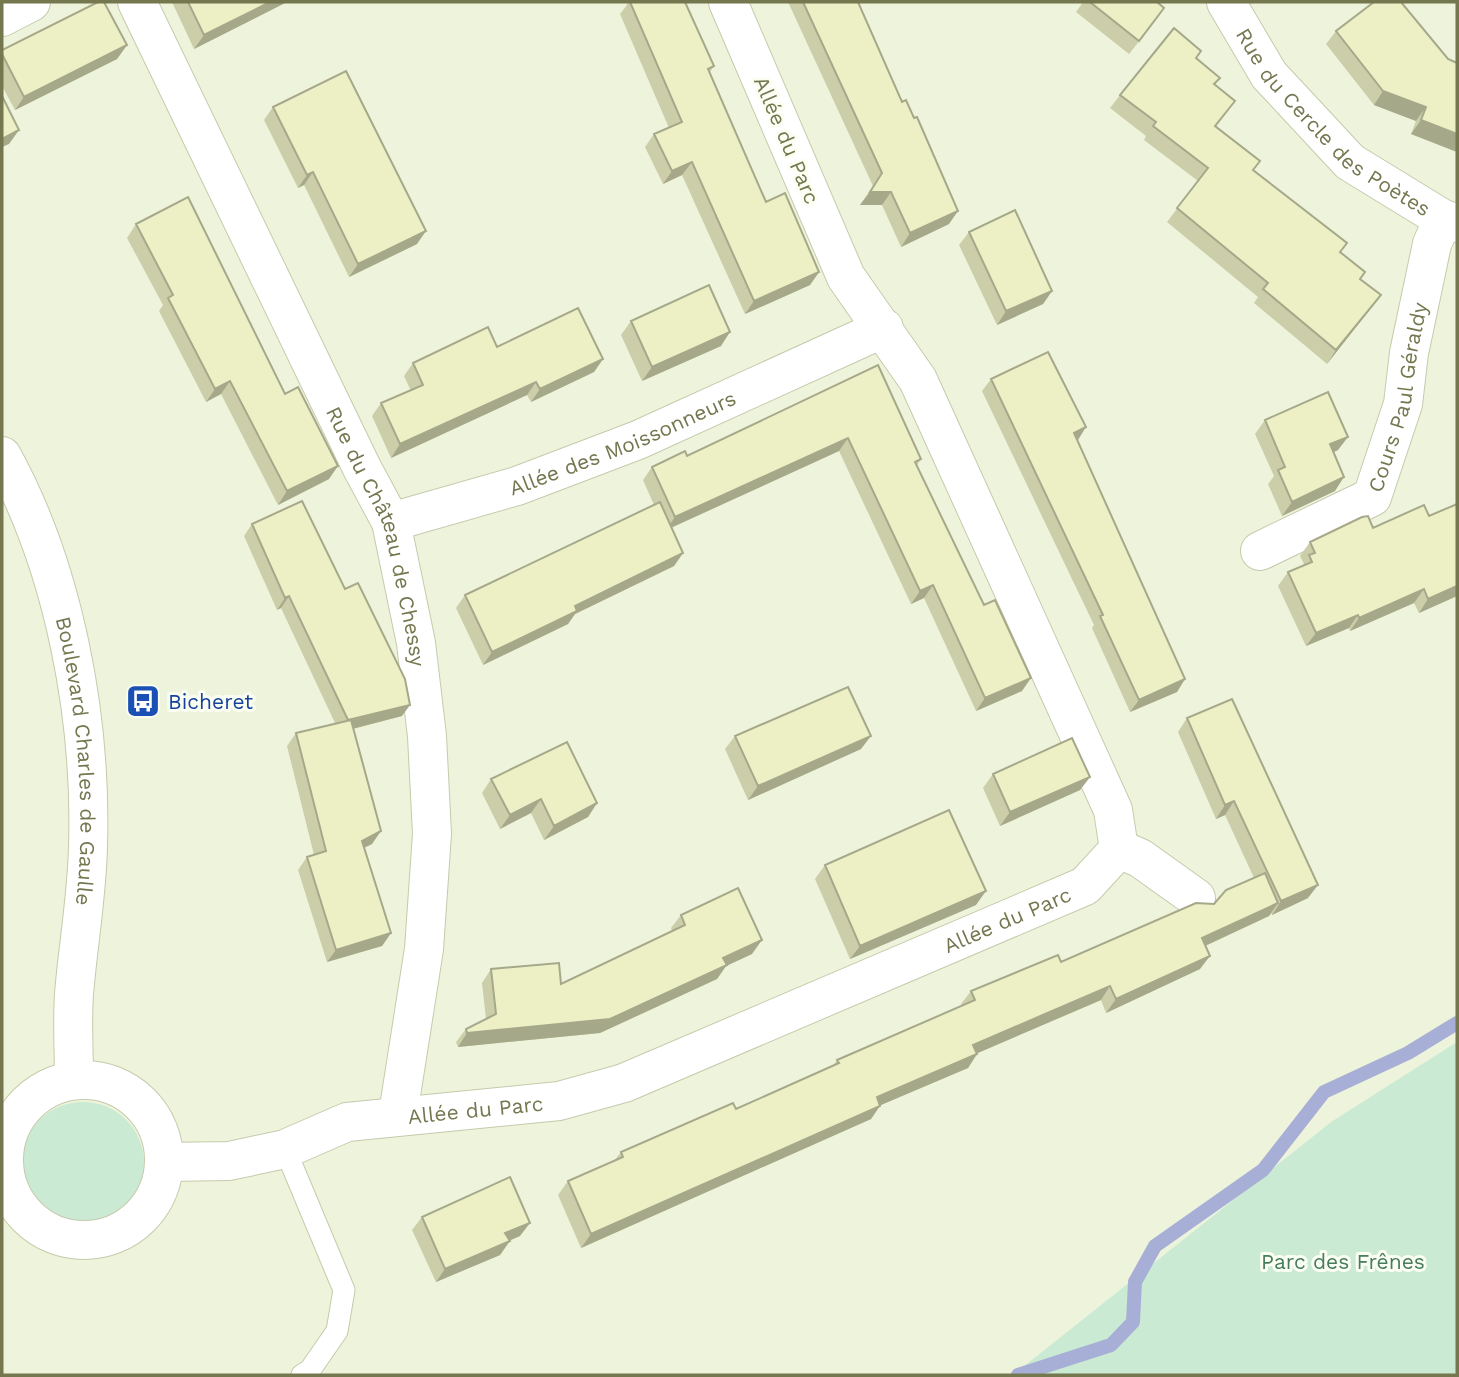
<svg xmlns="http://www.w3.org/2000/svg" width="1459" height="1377" viewBox="0 0 1459 1377" font-family="'Work Sans',sans-serif">
<rect width="100%" height="100%" fill="#f7fcec"/>
<path fill="#eef4db" d="M2 2H1457V1047L1331 1122 1013 1375H2Z"/>
<path fill="#caead3" d="M1457 1042V1375H1013L1331 1122Z
M22 1163a61 61 0 1 1 122 0a61 61 0 1 1-122 0Z"/>
<g fill="none" stroke-linecap="round" stroke-linejoin="round">
<path stroke="#a7afd7" stroke-width="14" d="M1018 1375 1111 1345 1133 1322 1135 1282 1155 1246 1263 1170 1324 1092 1408 1053 1457 1023"/>
<g stroke="#c6caac" stroke-width="23">
<path id="lane" d="M285 1149 344 1290 337 1331 310 1370 302 1375"/>
</g>
<g stroke="#c6caac" stroke-width="40">
<g id="street">
<path id="s1" d="M137 2 362 468 391 522 416 643 427 736 432 834 424 949 398 1114"/>
<path id="s2" d="M1226 2 1269 75 1350 162 1443 219 1457 223"/>
<path d="M2 17 31 2"/>
<path id="s3" d="M2 456C64 568 92 718 88 846 87 896 78 945 74 994 72 1022 74 1051 74 1079"/>
<path id="s4" d="M391 522 517 486 638 440 884 328"/>
<path id="s5" d="M1260 551 1372 497 1403 404 1409 353 1432 244 1443 219"/>
<path d="M1119 849 1140 858 1196 898"/>
<circle cx="84" cy="1160" r="80"/>
<path id="s6" d="M165 1162 229 1161 285 1149 347 1122 559 1101 624 1083 1085 886 1119 849 1113 810 918 380 846 277 728 2"/>
</g>
</g>
<use href="#lane" stroke="#fff" stroke-width="21"/>
<use href="#street" stroke="#fff" stroke-width="38"/>
</g>
<path fill="#cccea9" d="M172 2H287L194 49Z
M629 2 714 66 710 72 766 202 819 272 810 285 745 314 682 175 663 184 645 147 654 134 669 128 620 14Z
M788 2H858L949 224 901 247 882 205H860L873 186Z
M1083 2H1157L1164 8 1129 54 1076 12Z
M1336 31 1448 59 1457 63V152L1411 134 1416 121 1374 105 1326 44Z
M127 45 117 59 15 110 2 86V50Z
M1201 51 1196 58 1215 85 1235 101 1216 127 1253 171 1340 252 1365 272 1360 279 1381 295 1327 364 1254 303 1258 297 1167 222 1198 181 1144 140 1146 136 1110 108 1120 95Z
M273 107 417 244 349 277 304 185 298 188 264 120Z
M136 224 285 394 329 479 278 505 221 394 206 402 159 311 163 305 127 238Z
M969 232 1052 291 1043 304 997 325 959 245Z
M631 321 721 346 642 381 621 335Z
M497 347 603 359 594 372 531 402 527 395 391 458 372 416 381 403 411 391 404 376 413 363Z
M878 365 921 459 917 465 1022 691 976 711 924 598 911 604 839 451 671 528 683 553 674 566 575 614 568 624 483 665 456 608 465 595 654 505 643 480 652 467 687 456Z
M991 379 1077 440 1185 679 1177 692 1130 712 1092 628 1094 625 982 391Z
M1265 420 1338 450 1334 452 1335 491 1282 516 1268 484 1274 476 1255 434Z
M252 524 402 716 353 729 372 844 364 848 391 933 382 946 327 962 298 870 307 857 314 855 287 746 296 733 335 723 281 608 277 610 244 536Z
M1373 528 1457 596 1419 613 1414 603 1350 631 1349 628 1306 646 1278 586 1288 572 1302 566 1304 564 1300 556 1310 542Z
M1187 718 1308 898 1272 915 1271 913 1269 916 1205 946 1200 969 1106 1013 1101 1000 977 1053V1054L968 1068 880 1105 871 1119 581 1248 558 1195 568 1181 614 1161 621 1152 736 1109 833 1066 837 1060 962 1006 961 1004 971 991 1061 962 1214 904 1254 878 1225 815 1216 819 1178 732Z
M735 736 861 749 748 800 725 749Z
M993 774 1090 777 1080 790 1000 826 983 788Z
M491 779 597 803 588 817 544 840 531 813 500 829 482 793Z
M825 865 976 905 850 959 815 879Z
M681 915 752 954 726 966 717 979 600 1033 458 1047 456 1042 466 1029 486 1019 482 983 491 969 561 984 672 931 671 928Z
M422 1217 520 1236 509 1241 500 1255 436 1282 412 1230Z"/>
<path fill="#a6a88a" d="M270 2H287L194 49 204 35Z
M1164 8 1155 21 1129 54 1139 41Z
M127 45 117 59 15 110 24 97Z
M1383 91 1426 107 1416 121 1374 105Z
M1421 120 1457 134V152L1411 134Z
M19 130 9 144 2 147V139Z
M692 162 682 175 663 184 672 171Z
M313 172 304 185 298 188 307 175Z
M870 192H891L882 205H860Z
M958 211 949 224 901 247 910 233Z
M426 231 417 244 349 277 358 264Z
M819 272 810 285 745 314 754 301Z
M1052 291 1043 304 997 325 1006 311Z
M1381 295 1371 308 1327 364 1336 350Z
M730 332 721 346 642 381 652 367Z
M603 359 594 372 531 402 540 389Z
M230 381 221 394 206 402 215 389Z
M536 382 527 395 391 458 400 444Z
M1086 427 1078 440 1074 433Z
M1348 437 1338 450 1321 458 1330 444Z
M848 438 839 451 666 530 675 517Z
M338 466 329 479 278 505 287 491Z
M1344 477 1335 491 1282 516 1292 502Z
M683 553 674 566 575 614 568 624 483 665 492 652 575 606Z
M933 585 924 598 911 604 920 591Z
M1457 586V596L1419 613 1428 599Z
M1424 589 1414 603 1350 631 1359 618Z
M289 596 281 608 277 610 285 598Z
M1358 615 1349 628 1306 646 1316 633Z
M1031 678 1022 691 976 711 985 698Z
M1185 679 1177 692 1130 712 1139 700Z
M410 705 402 716 340 732 348 721Z
M871 736 861 749 748 800 758 786Z
M1090 777 1080 790 1000 826 1010 812Z
M541 799 531 813 500 829 510 815Z
M1234 801 1225 815 1216 819 1225 805Z
M597 803 588 817 544 840 554 826Z
M381 831 372 844 353 853 362 841Z
M1318 885 1308 898 1272 915 1281 901Z
M986 891 976 905 850 959 860 946Z
M1278 903 1269 916 1192 952 1202 938Z
M391 933 382 946 327 962 336 950Z
M762 940 752 954 726 966 717 979 600 1033 458 1047 467 1033 723 958Z
M1210 956 1200 969 1106 1013 1116 999Z
M1110 986 1101 1000 964 1059 973 1045Z
M977 1054 968 1068 867 1111 877 1097Z
M880 1106 871 1119 581 1248 591 1234Z
M530 1223 520 1236 496 1246 505 1233Z
M510 1241 500 1255 436 1282 445 1269Z"/>
<path fill="#edf0c5" stroke="#a6a88a" stroke-width="2" d="M98 2H104L127 45 24 97 2 54V50Z
M188 2H270L204 35Z
M630 2H685L714 66 708 69 766 202 785 193 819 272 754 301 692 162 672 171 654 134 682 122Z
M803 2H858L902 102 906 100 914 118 917 117 958 211 910 233 891 192H870L882 173Z
M1090 2H1157L1164 8 1139 41Z
M1374 2H1401L1448 59 1457 63V134L1421 120 1426 107 1383 91 1336 31Z
M1174 28 1201 51 1196 58 1220 78 1214 84 1235 101 1215 126 1260 161 1253 170 1347 243 1340 252 1365 272 1360 279 1381 295 1336 350 1263 289 1268 283 1177 208 1208 168 1153 126 1156 122 1120 95Z
M346 71 426 231 358 264 313 172 307 175 273 107Z
M2 96 19 130 2 139Z
M188 197 285 394 298 387 338 466 287 491 230 381 215 389 168 298 173 295 136 224Z
M1015 210 1052 291 1006 311 969 232Z
M709 285 730 332 652 367 631 321Z
M578 308 603 359 540 389 536 382 400 444 381 403 423 385 413 363 488 327 497 347Z
M1048 352 1086 427 1074 433 1185 679 1139 700 1100 616 1103 615 991 379Z
M878 365 921 459 915 462 984 605 995 600 1031 678 985 698 933 585 920 591 848 438 675 517 652 467 685 451 687 456Z
M1328 392 1348 437 1330 444 1344 477 1292 502 1278 470 1285 467 1265 420Z
M302 501 345 589 358 583 405 679 410 705 348 720 289 596 285 598 252 524Z
M660 502 683 553 575 606 577 611 492 652 465 595Z
M1457 504V586L1428 599 1424 589 1359 618 1358 615 1316 633 1288 572 1312 562 1309 555 1315 553 1310 542 1362 517 1368 516 1373 528 1424 505 1429 516Z
M848 687 871 736 758 786 735 736Z
M1232 699 1318 885 1281 901 1234 801 1225 805 1187 718Z
M351 720 381 831 362 841 391 933 336 950 307 857 326 851 296 733Z
M1072 738 1090 777 1010 812 993 774Z
M567 742 597 803 554 826 541 799 510 815 491 779Z
M949 810 986 891 860 946 825 865Z
M1265 873 1278 903 1202 938 1210 956 1116 999 1110 986 973 1045 977 1054 877 1097 880 1106 591 1234 568 1181 623 1157 621 1152 733 1103 736 1109 839 1063 837 1060 975 1000 971 991 1058 955 1061 962 1196 903 1214 904 1226 890Z
M738 888 762 940 723 958 727 965 610 1019 467 1033 466 1029 496 1014 491 969 559 963 561 984 685 925 681 915Z
M510 1177 530 1223 505 1233 510 1241 445 1269 422 1217Z"/>
<defs>
<g id="bus-square" transform="scale(1.75)"><rect x="-9" y="-9" width="18" height="18" rx="4" fill="#1a4fb4" stroke="#fbfef3"/><path d="M-5-6H5V4H4V6H2V4H-2V6H-4V4H-5ZM-3.5-4V0h7V-4ZM-3.5 1.2v1.5H-2V1.2ZM2 1.2v1.5H3.5V1.2Z" fill="#fff"/></g>
</defs>
<g fill-rule="evenodd">
<use href="#bus-square" x="143" y="701"/>
</g>
<g text-anchor="middle" dominant-baseline="central" stroke-width="6" stroke-linejoin="round" paint-order="stroke">
<g font-size="21" fill="#75774f" stroke="#fbfef3">
<text stroke="none"><textPath href="#s2" startOffset="164">Rue du Cercle des Poètes</textPath></text>
<text transform="translate(787 140) rotate(67)">Allée du Parc</text>
<text stroke="none"><textPath href="#s5" startOffset="228">Cours Paul Géraldy</textPath></text>
<text stroke="none"><textPath href="#s4" startOffset="245">Allée des Moissonneurs</textPath></text>
<text stroke="none"><textPath href="#s1" startOffset="588">Rue du Château de Chessy</textPath></text>
<text stroke="none"><textPath href="#s3" startOffset="318">Boulevard Charles de Gaulle</textPath></text>
<text stroke="none"><textPath href="#s6" startOffset="886">Allée du Parc</textPath></text>
<text stroke="none"><textPath href="#s6" startOffset="318">Allée du Parc</textPath></text>
</g>
<g font-size="21" fill="#164399" stroke="#fbfef3" text-anchor="start">
<text x="168" y="701">Bicheret</text>
</g>
<g font-size="21" fill="#477c5c" stroke="#fbfef3">
<text x="1343" y="1261">Parc des Frênes</text>
</g>
</g>
<rect width="1459" height="1377" fill="none" stroke="#75774f" stroke-width="7"/>
</svg>
